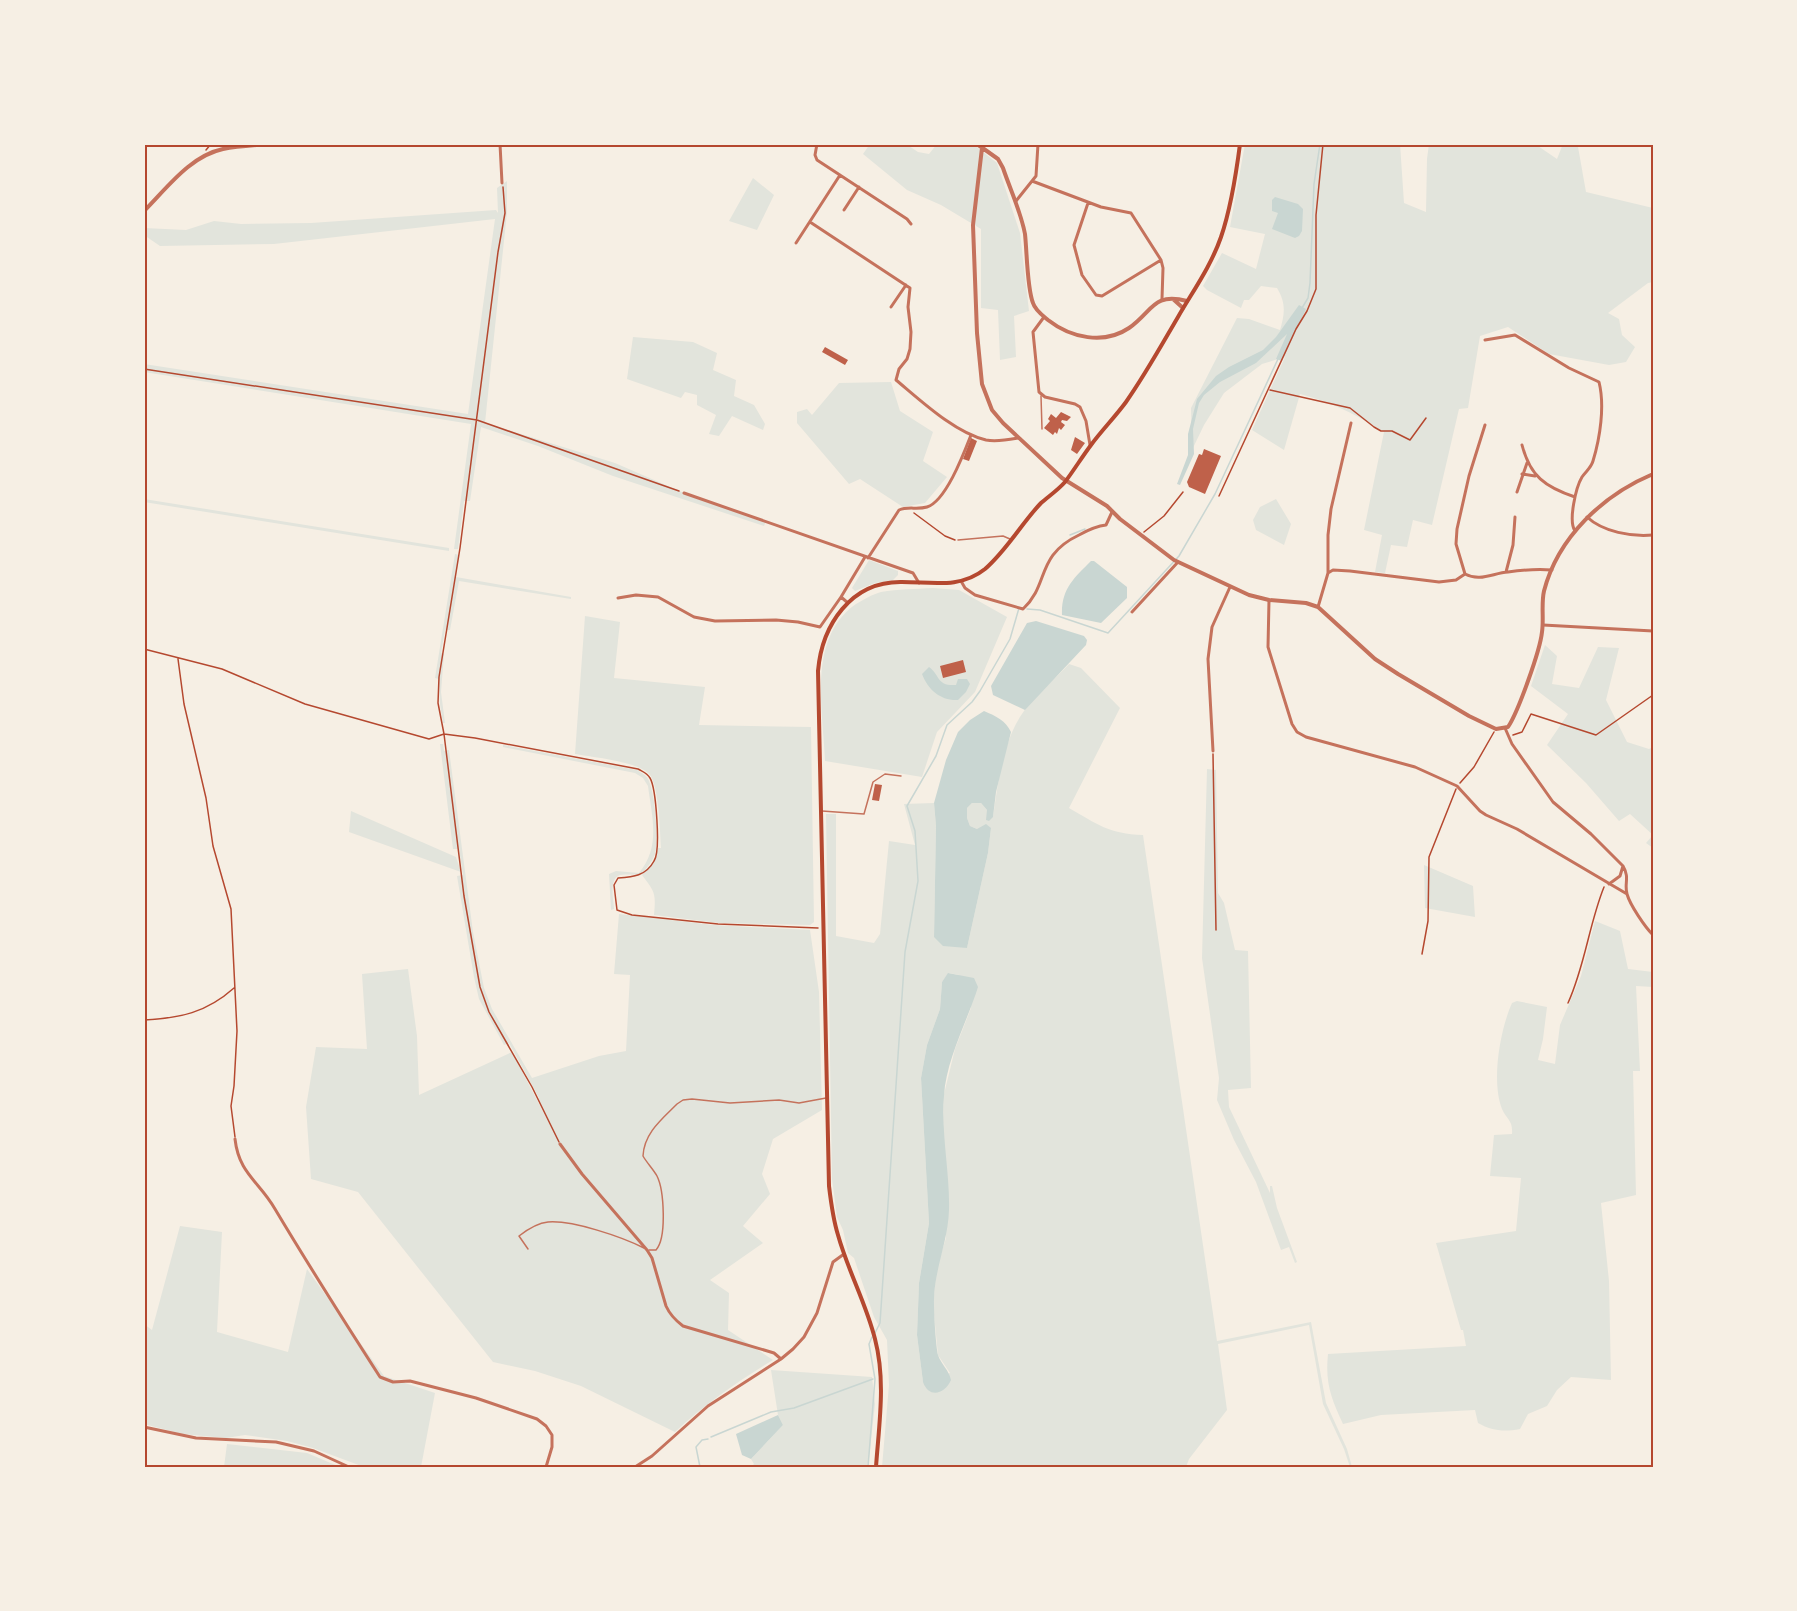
<svg xmlns="http://www.w3.org/2000/svg" width="1797" height="1611" viewBox="0 0 1797 1611" font-family="'PT Serif',serif">
<rect width="100%" height="100%" fill="#f6efe4"/>
<path fill="#e2e4dc" fill-rule="evenodd" d="M870 144H906L918 152 929 154 937 144H973L997 163 1020 233 1029 311 1014 316 1016 357 1000 360 998 310 981 308V229L941 205 907 190 863 154Z
M1245 144H1400L1404 203 1426 212 1427 159 1429 144H1535L1557 159 1563 144H1584L1578 147 1586 192 1653 208V282L1648 283 1608 313 1619 319 1622 335 1635 347 1626 362 1609 365 1549 354 1508 327 1480 336 1468 408 1459 409 1432 525 1413 520 1407 547 1391 545 1385 573 1375 572 1382 535 1364 530 1384 432C1355 414 1334 403 1300 394L1284 450 1252 430 1285 357 1262 364 1224 393 1204 425 1192 450 1191 408 1237 318 1249 319 1280 330C1285 313 1286 303 1277 288L1261 286 1249 300H1244L1241 308 1207 290 1203 286 1222 253 1256 269 1265 234 1230 227Z
M753 178 774 195 757 230 729 221Z
M507 181V212L485 423 615 463 684 493 766 521 764 526 613 476 538 446 481 427 470 501H464L458 549H454L471 424 144 372V364L468 414 495 219 274 244 160 246 144 235V228L186 230 214 221 241 224 311 223 496 210 498 213 497 188Z
M633 337 693 342 717 353 713 370 736 380 734 396 754 405 765 424 763 430 732 416 719 436 709 434 716 415 697 405V395L685 392 681 398 627 379Z
M891 382 900 411 933 432 923 461 947 477 925 503 903 507 860 479 849 484 797 423V412L807 409 812 415 839 383Z
M144 499 449 548V551L144 502Z
M1276 499 1291 524 1284 545 1256 530 1253 520 1260 507Z
M455 554 459 555 456 577 571 597V599L459 581 450 630H445L441 653 444 654 441 692 445 723H443L440 704 439 679 435 678Z
M869 560 898 571V575L893 580 875 583 855 591 852 588Z
M933 588 959 590 1007 617 975 692 937 732 922 777 825 761C823 709 807 638 856 604 863 600 873 594 881 592 898 589 916 589 933 588Z
M585 616 620 622 614 678 705 687 699 725 811 727 814 922 810 925 719 923 654 915C656 893 655 892 642 875L654 861 658 848H661C660 832 659 787 650 775 641 762 592 757 575 754Z
M1545 645 1557 656 1552 684 1579 688 1598 647 1619 648 1606 700 1627 742 1649 749 1653 747V848L1646 843 1653 835 1630 814 1619 821 1586 783 1547 745 1568 714 1531 686Z
M1069 664 1081 668 1120 708 1069 808C1097 824 1109 834 1143 835L1217 1341 1311 1322 1326 1403 1347 1449 1352 1467H1350L1344 1449 1323 1404 1309 1325 1218 1344 1227 1410 1189 1459 1186 1467H882L889 1385 887 1340 874 1317 854 1258 848 1253 843 1230 837 1217 832 1179 826 814H836V936L874 943 880 934 889 841 915 845 904 804 934 803 936 826 934 936 967 948 988 853 991 828 977 829 970 826 967 818V808L972 803H981L987 810 988 816 993 817C998 782 1003 740 1024 711 1036 694 1054 680 1069 664ZM949 973 959 975 971 1008 955 1049 944 1094 943 1134 946 1238 937 1267 933 1304 938 1355 950 1373 923 1382 917 1335 919 1283 929 1223 921 1078 927 1045 940 1009 942 982Z
M440 744H443L444 751 449 750 473 932 484 988 492 1009 532 1078 599 1056 626 1051 630 975 614 974 619 914 713 925 810 930 819 992 822 1110 773 1139 762 1174 770 1194 743 1226 763 1243 710 1280 729 1293 728 1330 773 1360C738 1381 705 1404 675 1432L581 1386 535 1371 493 1362 358 1192 311 1179 306 1107 316 1047 367 1049 362 974 408 969 417 1036 419 1095 512 1052 553 1131 538 1099 539 1098 509 1043 504 1045 479 999 474 977 457 876 463 875 459 849H453Z
M503 745 637 770C641 773 645 774 648 779 655 791 659 841 655 854 652 862 647 868 641 874 634 875 627 874 620 875 608 879 614 900 614 909L611 910 609 874 616 871 639 873C661 846 652 818 648 786L643 778 635 773 503 747Z
M1207 769 1216 770 1218 893 1224 903 1235 950 1248 951 1251 1088 1228 1090 1229 1107 1270 1193V1186H1272L1277 1208 1297 1262 1295 1263 1289 1247 1281 1250 1256 1182 1234 1140 1217 1100 1219 1078 1202 958Z
M351 811 456 857 461 872 349 832Z
M1424 865 1473 886 1475 917 1425 908Z
M1595 921 1620 931 1628 969 1653 972V987L1636 986 1640 1071H1633L1636 1195 1601 1203 1609 1281 1611 1380 1571 1377 1557 1390 1547 1406 1528 1414 1520 1429C1504 1432 1492 1431 1478 1423L1475 1410 1381 1415 1343 1424C1331 1398 1325 1383 1328 1354L1466 1346 1463 1330H1461L1436 1243 1516 1231 1521 1178 1490 1176 1494 1135 1512 1134C1513 1120 1507 1120 1502 1109 1491 1081 1500 1030 1512 1003L1517 1001 1547 1007 1543 1039 1538 1060 1555 1064 1560 1025 1581 976Z
M180 1226 222 1232 217 1332 288 1352 307 1269 384 1376 435 1393 421 1467H364L313 1448 287 1441 245 1435 226 1438 182 1434 144 1424V1324L152 1330Z
M771 1370 872 1377 875 1404 868 1467H751L754 1464 751 1459 783 1425 778 1415Z
M227 1444 307 1453 340 1467H224Z"/>
<path fill="#c9d6d2" d="M1275 197 1298 204 1303 209 1302 231 1299 236 1295 238 1272 229 1278 213 1272 211V200Z
M1299 305 1306 309 1282 361 1276 359 1287 334 1256 363 1220 382 1204 395 1199 403 1193 429 1194 454 1180 485 1177 484 1188 455V434L1197 399 1216 376 1229 367 1263 350 1276 337Z
M1091 561H1094L1127 587V598L1101 623 1062 615C1061 589 1074 578 1091 561Z
M1036 621 1084 636 1087 640 1086 645 1025 710 993 695 991 686 1027 623Z
M929 667C941 676 936 686 956 685L958 679H967L970 684 966 692 958 700C941 701 928 690 922 674Z
M984 711C996 716 1006 721 1011 732L996 792 993 817 989 821 986 820 987 810 981 803H972L967 808V818L970 826 977 829 986 824 991 828 988 853 967 948 943 946 934 937 936 826 934 803 946 760 958 732 970 720Z
M948 973 974 978 978 987C967 1022 946 1060 944 1096 941 1135 950 1172 949 1210 948 1243 933 1272 934 1305 934 1315 936 1347 938 1355 941 1364 949 1370 951 1380 945 1394 929 1399 923 1382L917 1335 919 1283 929 1223 921 1078 927 1045 940 1009 942 982Z
M778 1415 783 1425 751 1459 742 1455 736 1434Z"/>
<g fill="none" stroke-linecap="round" stroke-linejoin="round">
<path stroke="#c9d6d2" stroke-width="1.5" d="M1302 308 1308 298 1310 283 1314 184 1320 144
M1070 535 1085 529
M1027 609 1040 610 1108 633 1179 556 1215 494 1278 359
M875 1333 880 1323 905 952 918 881 915 831 907 806 936 756 947 725 972 702 980 691 1010 639 1019 608
M711 1437 771 1412 794 1408 873 1379
M700 1467 696 1447 702 1440 708 1439
M868 1467 875 1379 869 1344 872 1337"/>
</g>
<path fill="#bf614a" d="M825 347 848 360 845 365 822 352Z
M1061 412 1071 417 1067 421 1062 420 1061 422 1065 425 1061 430 1059 428 1057 434 1055 432 1053 435 1044 428 1050 421 1048 419 1051 414 1056 418Z
M1075 437 1085 443 1077 454 1071 450Z
M971 438 977 441 969 461 963 459Z
M1204 449 1221 456 1205 494 1189 487 1187 482 1199 454 1202 455Z
M963 660 966 672 943 678 940 666Z
M875 784 882 785 879 801 872 800Z"/>
<g fill="none" stroke-linecap="round" stroke-linejoin="round">
<path stroke="#b5482f" stroke-width="1.5" d="M206 150 211 144
M503 187 505 213 498 252 460 548 439 677 438 703 444 734 464 896 480 987 489 1012 532 1087 559 1142
M144 369 477 420 679 491
M1270 390 1350 408 1374 427 1381 431H1392L1410 440 1426 418
M1219 496 1296 329 1307 311 1316 289V215L1323 144
M914 513 945 536 955 540
M1144 532 1164 516 1183 492
M144 649 222 669 305 704 429 739 444 734 475 738 638 769C643 772 647 773 650 778 656 788 661 851 654 861 646 876 633 877 618 878L614 885 617 910 632 915 718 924 818 928
M178 659 184 704 206 798 213 846 231 909 237 1031 234 1086 231 1106 235 1137
M1513 735 1522 732 1531 714 1596 735 1653 695
M1213 754 1216 930
M1460 783 1474 767 1494 732
M1422 954 1428 921 1429 857 1456 789
M1568 1003C1585 966 1589 924 1604 887
M144 1020C180 1018 206 1013 234 988"/>
<path stroke="#c5725c" stroke-width="1.5" d="M1041 396 1042 429
M958 540 1003 536 1010 539
M822 811 864 814 873 782 885 774 901 776
M528 1249 519 1236C528 1229 537 1223 548 1222 573 1220 622 1237 644 1248
M649 1250H656C667 1238 664 1190 657 1176 653 1169 647 1163 643 1156 644 1133 662 1119 677 1104L683 1100 692 1099 730 1103 779 1100 799 1103 826 1098"/>
<path stroke="#c5725c" stroke-width="3" d="M500 144 502 183
M817 144 815 155 817 160 907 219 911 224
M1032 181 1101 207 1131 213 1161 260 1163 268 1162 299
M1016 201 1036 176 1038 144
M1088 203 1074 245 1082 275 1096 295 1102 296 1161 260
M844 210 859 187
M810 222 910 288 908 307 911 332 910 349 907 359 899 369 896 380C920 400 955 433 986 440 997 442 1007 440 1018 438
M796 243 840 175
M891 307 906 285
M1044 317 1033 332 1039 392 1045 397 1075 404 1080 407 1086 421 1090 445
M1485 340 1515 335 1569 368 1599 382C1605 406 1600 438 1593 461 1591 468 1586 471 1582 477 1576 487 1568 521 1575 531
M1522 445C1530 476 1545 487 1575 497
M1522 474 1535 476
M1517 492 1527 463
M684 493 913 573 919 583
M1587 517C1603 532 1632 537 1653 535
M868 558 899 510C908 506 917 510 927 507 946 501 964 453 971 435
M1506 572 1513 545 1515 517
M1328 573 1333 570 1350 571 1439 582 1456 580 1465 574
M1465 574 1456 544 1457 529 1469 476 1485 425
M1465 574C1480 582 1493 573 1508 572 1522 570 1538 569 1552 570
M961 581 965 588 975 595 1023 609C1050 584 1035 556 1079 535 1088 530 1096 526 1106 525L1112 512
M618 598 636 595 658 597 694 617 715 621 776 620 798 622 820 627 841 597
M1269 600 1268 647 1292 724 1297 732 1306 737 1415 767 1457 786 1480 811 1486 815 1517 829 1627 894
M848 603 841 597 865 557
M1318 607 1328 573V535L1331 509 1351 423
M1132 612 1178 562
M1543 625 1653 631
M1505 728 1512 744 1553 802 1591 834 1623 866
M1213 751 1208 659 1212 627 1230 587
M1609 884 1620 876 1623 866C1630 878 1624 883 1627 894 1630 905 1645 927 1653 935
M235 1139C239 1174 259 1181 275 1209 309 1266 344 1321 380 1377L393 1382 410 1381 476 1398 537 1419 546 1426 552 1435V1447L546 1467
M560 1144 582 1174 647 1250 652 1258 666 1306C670 1315 675 1320 683 1326L774 1353 781 1359
M144 1427 196 1438 276 1442 314 1451 349 1467
M635 1467 652 1456 708 1406 781 1359 793 1349 804 1337 817 1313 833 1262 844 1254"/>
<path stroke="#c5725c" stroke-width="4" d="M977 144 998 159 1003 168C1010 189 1021 212 1025 234 1027 252 1027 288 1033 303 1035 310 1042 315 1048 320 1071 338 1104 345 1129 328 1153 311 1153 292 1187 301
M982 148 973 225 977 333 982 384 992 410 1003 423 1062 478 1107 506 1120 519 1174 560 1249 595 1269 600 1306 603 1318 607 1375 659 1398 674 1469 716 1496 729 1508 727C1518 712 1540 651 1542 632 1544 619 1541 604 1544 591 1558 537 1603 495 1653 474
M144 211C167 188 190 156 223 149 238 146 254 145 270 144
M1173 299 1183 308"/>
<path stroke="#b5482f" stroke-width="4" d="M876 1467C879 1424 886 1381 875 1339 866 1303 848 1271 838 1235 833 1219 831 1203 829 1186L818 671C822 625 851 581 902 582 932 582 960 589 985 569 1007 550 1021 524 1041 503 1049 496 1058 490 1065 482 1074 470 1082 457 1091 445 1102 430 1115 417 1126 402 1145 375 1161 346 1178 317 1193 291 1211 266 1221 237 1231 208 1236 175 1240 144"/>
</g>
<rect width="1797" height="1611" fill="none" stroke="#f6efe4" stroke-width="291"/>
<rect x="146" y="146" width="1506" height="1320" fill="none" stroke="#b5482f" stroke-width="2"/>
</svg>
